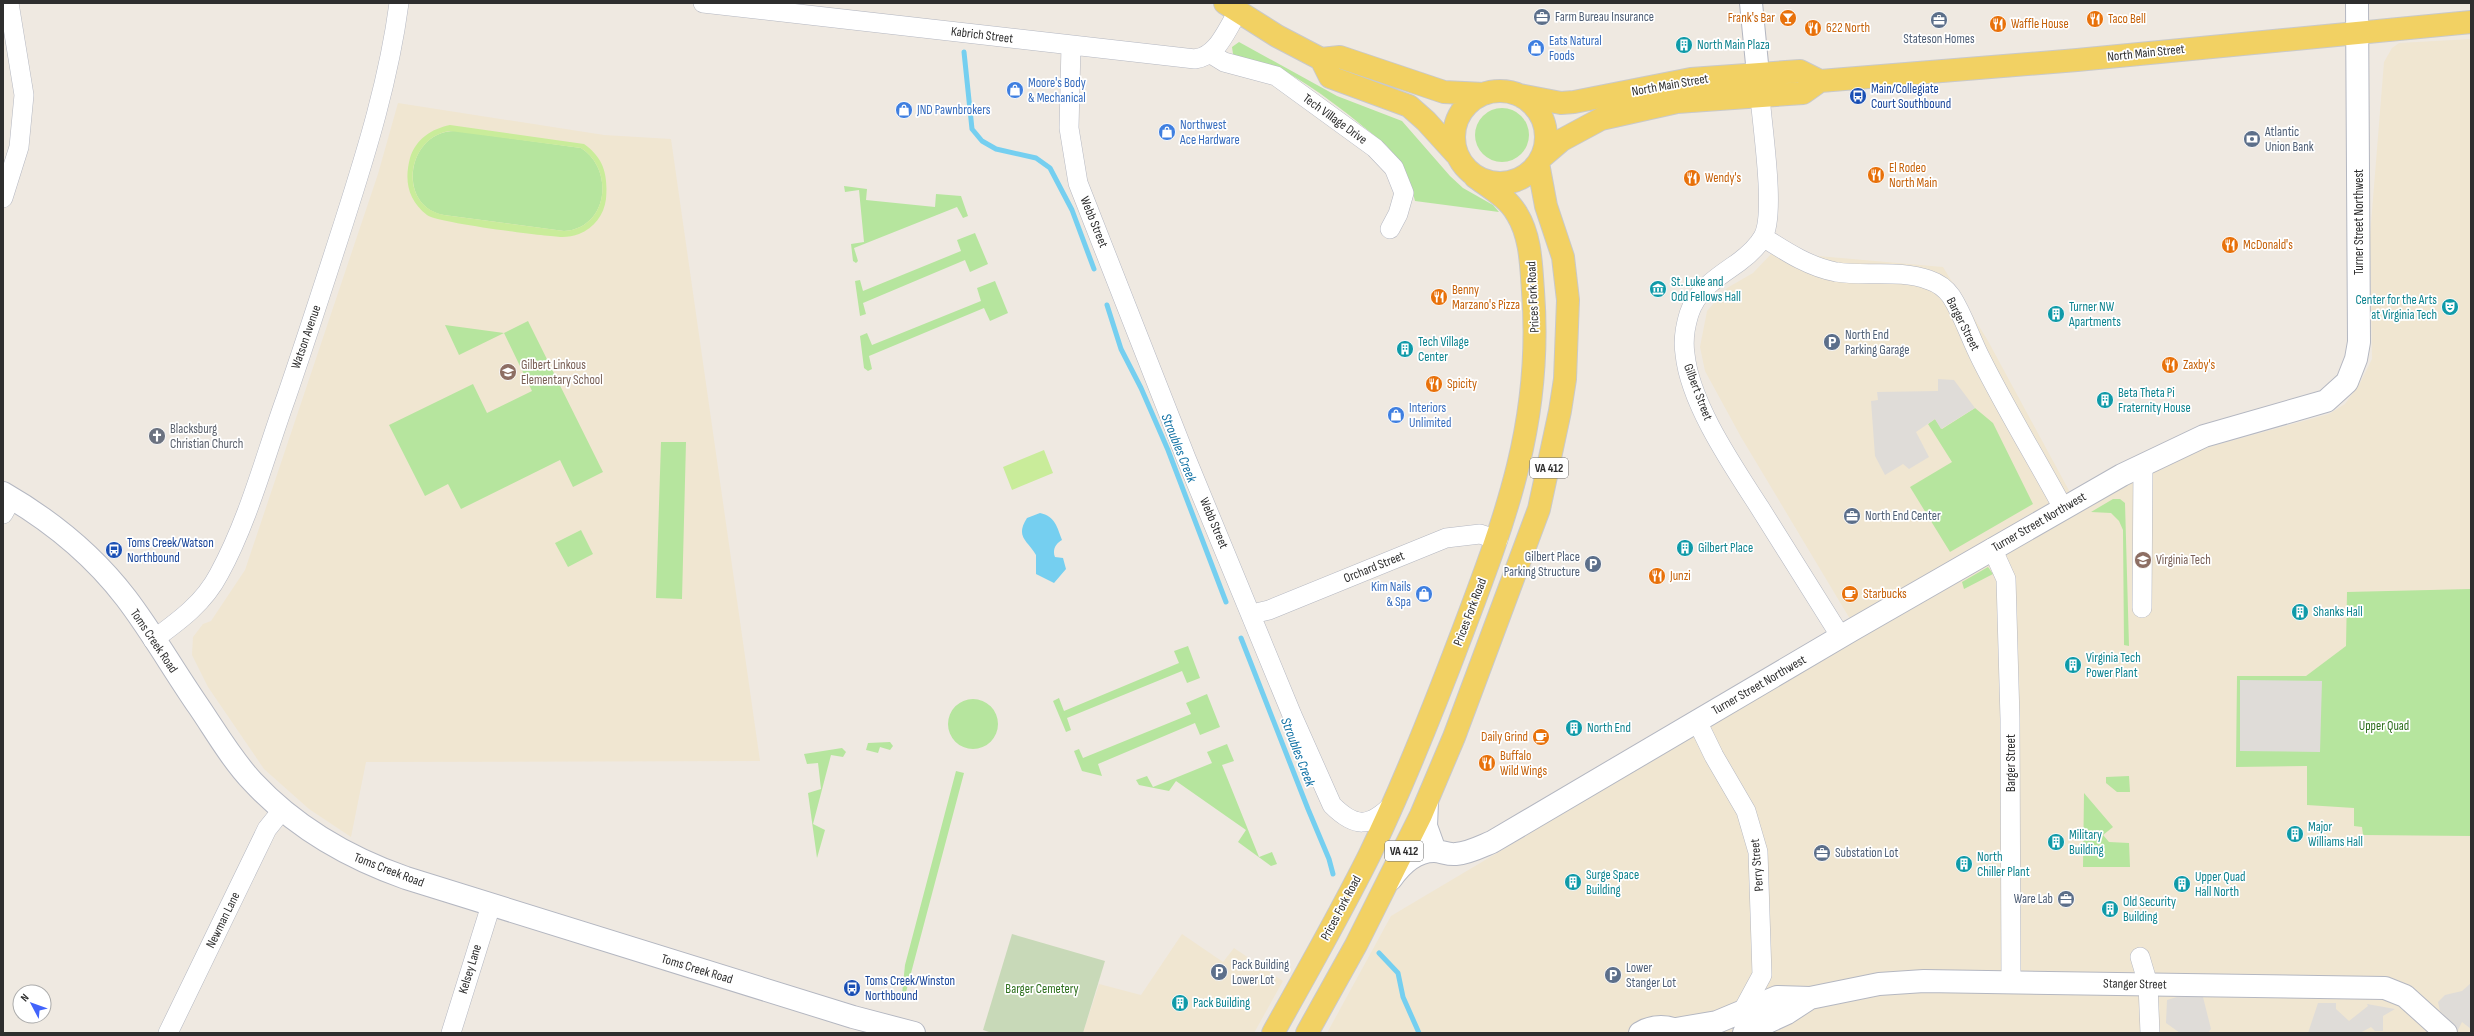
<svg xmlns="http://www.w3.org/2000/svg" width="2474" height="1036" viewBox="0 0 2474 1036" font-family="'Sofia Sans Condensed',sans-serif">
<rect width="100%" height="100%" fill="#efe9e1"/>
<path fill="#f0e6d1" d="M2471 39V1033H1327L1391 916 1764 694 1859 634 1741 437 1705 371 1700 347 1707 311 1727 288 1753 273 1773 252 1943 267 1988 341 2079 509 2185 456 2209 447 2329 414 2345 404 2360 383 2372 359 2370 236 2384 62 2392 48 2399 43Z
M398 103 604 135 671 139 760 761 366 762 351 837 309 809 264 769 208 687 192 655 193 637 203 624 211 621 245 570 378 174Z
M1182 934 1223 962 1234 948 1283 981 1254 1033H1083L1099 984 1141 995Z"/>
<path fill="#b6e59e" d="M1239 42 1337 96 1402 121 1450 176 1463 188 1493 205 1499 212 1415 201C1410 179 1401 162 1386 145 1353 118 1317 88 1279 68 1265 60 1245 64 1233 54L1232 47Z
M1475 135a27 27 0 1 1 54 0a27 27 0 1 1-54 0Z
M457 131 581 148C615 170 608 228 564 231L444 215C395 206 407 129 457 131Z
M844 186 867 189 866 200 935 207 936 194 961 196 968 216 963 218 957 207 854 248 858 261 856 263 853 261 851 244 864 242 859 190 845 192Z
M975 233 988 264 970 272 965 260 863 303 866 314 860 316 855 281 860 280 863 291 961 251 957 240Z
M995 281 1008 313 990 321 984 308 869 356 872 369 868 371 864 368 860 336 867 333 872 345 981 301 977 288Z
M528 321 603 472 573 487 560 460 461 509 448 484 425 496 389 425 473 384 487 413 532 391 504 333 459 355 445 325 504 333Z
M1975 408 1993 423 2033 504 1950 552 1910 487 1952 462 1928 424 1935 419 1942 429Z
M661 442H686L682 599 656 598Z
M2113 499H2120L2125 503 2129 646 2124 645 2123 530 2119 521 2111 513 2091 512Z
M581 530 593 554 568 567 555 543Z
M1988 567 1993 574 1964 589 1962 582Z
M2471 589V836L2363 835 2362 827 2354 826V808L2307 805V766L2236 767 2237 676H2306L2346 646 2347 592Z
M1188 646 1200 678 1187 683 1182 671 1067 718 1071 730 1066 732 1053 701 1059 698 1064 711 1179 663 1174 651Z
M1207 694 1220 727 1200 735 1195 723 1098 764 1102 776 1082 771 1074 751 1079 749 1083 758 1191 714 1186 703Z
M948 724a25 25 0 1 1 50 0a25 25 0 1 1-50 0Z
M890 742 893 746 890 750 880 747 878 753 866 750 868 743Z
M1227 744 1234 761 1222 765 1259 857 1272 852 1277 864 1271 866 1238 842 1246 830 1176 781 1169 791 1139 785 1136 780 1147 776 1153 787 1212 763 1207 752Z
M842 748 846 752 843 757 831 755 813 824 825 830 817 858 808 793 821 789 818 763 807 764 804 754Z
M956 771 964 773 906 992 902 994 905 965Z
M2129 776 2130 792H2117L2106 783V777Z
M2084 793 2113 827 2103 835 2109 842 2129 843 2130 867H2083Z"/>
<path fill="#c8d9b8" d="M1012 934 1105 961 1083 1033H992L983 1030Z"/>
<path fill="#c9ec9a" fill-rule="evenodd" d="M450 125 584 144C604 158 608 175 606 199 604 215 594 228 579 234 574 236 568 237 562 237 542 236 438 223 427 215 408 200 404 181 410 158 416 139 431 129 450 125ZM450 131 581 148C615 170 608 228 564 231L444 215C397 206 406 137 450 131Z
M1044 450 1053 473 1012 490 1003 467Z"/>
<path fill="#dfdcd8" d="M1938 379 1954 380 1975 408 1941 429 1935 419 1916 432 1929 457 1909 469 1903 464 1885 475 1875 456 1871 401 1878 400 1877 392 1938 391Z
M2240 680 2322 681 2320 752 2240 751Z
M2471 983V1029L2462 1022 2458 1030 2440 1011 2438 1002 2445 995 2462 991Z
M2177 997H2203L2211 1029 2208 1033H2180L2166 1023 2167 1000Z
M2318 1003H2336V1009L2349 1021 2368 1006 2367 1004 2395 1009 2383 1016V1031H2375L2371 1027 2360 1033H2308Z"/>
<path fill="#75cff0" d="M1040 513C1055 516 1057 527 1062 540 1056 543 1052 550 1055 557L1063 558 1066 569 1054 583 1036 574V555C1027 540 1015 537 1027 518Z"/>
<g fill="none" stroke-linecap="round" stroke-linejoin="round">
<path stroke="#75cff0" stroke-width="5" d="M964 52 972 129 982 141 996 149 1036 158 1050 168 1072 210 1094 269
M1107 305 1121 349 1141 388 1168 450 1226 602
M1241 638 1308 809 1329 859 1333 874
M1379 953 1398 973 1403 997 1419 1033"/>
<g stroke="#b4b7c1" stroke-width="20">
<path id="street" d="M703 3 1195 59C1218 56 1226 30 1238 12
M1071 46 1069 128 1078 183 1186 458 1292 715 1332 805C1355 828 1369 828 1393 804
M1211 54 1224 62 1276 76 1375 148 1394 168 1404 193 1398 214 1390 229
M1760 96C1762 126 1776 214 1763 237 1758 246 1747 256 1739 262 1719 276 1697 289 1689 314 1685 327 1683 341 1685 354 1690 404 1733 466 1760 508 1787 551 1814 594 1841 637
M3 198 19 147 24 95 9 3
M1763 237C1785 251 1809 267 1836 272 1867 277 1899 269 1929 280 1938 283 1946 289 1951 296 1964 316 1970 338 1981 359 2006 409 2036 458 2063 508
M3 514 12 498
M1992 548 2006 579 2010 719 2011 982
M2142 608 2143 464
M1252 614 1269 610 1446 538 1480 534 1498 540
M153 640C179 621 204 603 219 574 249 519 265 456 286 398 306 340 325 281 344 222 367 150 389 79 399 3
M1697 721 1714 756 1746 811 1758 852 1762 975 1742 1012
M2140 957 2148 984 2150 1033
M168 1033 267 829 283 809
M451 1033 491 905"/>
</g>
<g stroke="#b4b7c1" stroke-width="24">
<path id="secondary" d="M1751 3 1758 74
M3 493C50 520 93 555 126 598 152 632 174 671 199 707 216 732 232 760 253 782 295 827 349 858 406 878L853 1017 914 1033
M1427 802 1426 826 1435 851
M1391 879C1401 865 1415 851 1434 851 1441 851 1448 855 1456 854 1469 853 1480 847 1492 842L1852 630 2122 475 2204 436 2326 401 2347 382 2356 359 2359 342 2357 3
M1676 1029 1717 1022 1777 997 1810 998 1879 984 1924 981 2385 988 2405 996 2446 1033
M1640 1033C1653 1025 1669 1025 1682 1033
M1744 1033 1787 1013 1810 998"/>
</g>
<g stroke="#c9c9c9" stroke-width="24">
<path id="primary" d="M1225 3 1277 36 1321 59 1340 57 1444 92 1484 94
M1321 59 1330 77 1409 106 1426 121 1456 154
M1454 137a46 46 0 1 1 92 0a46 46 0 1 1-92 0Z
M1519 95 1561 103 1574 102 1691 79 1800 71 1820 81
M1541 158 1562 140 1601 119 1677 102 1803 93 1820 81 2077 60 2471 22
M1273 1033C1306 974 1339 916 1369 856 1404 784 1433 710 1461 636 1506 517 1543 421 1533 291 1531 265 1531 237 1517 214 1508 198 1490 188 1475 177
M1307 1033 1356 945 1421 815 1454 737 1539 509 1560 411 1565 379 1568 300 1563 257 1546 206 1538 163"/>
</g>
<use href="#street" stroke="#fff" stroke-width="19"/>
<use href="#secondary" stroke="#fff" stroke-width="22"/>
<use href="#primary" stroke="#f2d163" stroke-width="22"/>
</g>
<defs>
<g id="office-disc" transform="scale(0.9)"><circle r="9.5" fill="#5c6f8a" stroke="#fff"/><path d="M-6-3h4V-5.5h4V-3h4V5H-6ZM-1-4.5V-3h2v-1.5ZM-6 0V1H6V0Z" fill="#fff"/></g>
<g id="bar-disc" transform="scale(0.9)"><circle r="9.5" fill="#e8710a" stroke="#fff"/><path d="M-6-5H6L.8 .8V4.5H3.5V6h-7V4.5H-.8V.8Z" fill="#fff"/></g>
<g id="restaurant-disc" transform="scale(0.9)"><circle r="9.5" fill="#e8710a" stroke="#fff"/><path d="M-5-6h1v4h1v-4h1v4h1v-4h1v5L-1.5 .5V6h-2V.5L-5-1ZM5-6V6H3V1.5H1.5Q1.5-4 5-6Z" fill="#fff"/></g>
<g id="building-disc" transform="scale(0.9)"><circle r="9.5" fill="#0f9aa8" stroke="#fff"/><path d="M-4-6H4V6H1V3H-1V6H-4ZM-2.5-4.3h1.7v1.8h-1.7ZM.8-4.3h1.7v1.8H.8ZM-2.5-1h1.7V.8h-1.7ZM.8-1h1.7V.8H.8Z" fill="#fff"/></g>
<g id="shop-disc" transform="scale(0.9)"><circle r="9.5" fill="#3f7fe0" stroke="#fff"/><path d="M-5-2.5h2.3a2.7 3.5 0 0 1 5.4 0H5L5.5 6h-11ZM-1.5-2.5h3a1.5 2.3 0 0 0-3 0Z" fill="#fff"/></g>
<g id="bus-disc" transform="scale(0.9)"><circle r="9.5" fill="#1a4fb4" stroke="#fff"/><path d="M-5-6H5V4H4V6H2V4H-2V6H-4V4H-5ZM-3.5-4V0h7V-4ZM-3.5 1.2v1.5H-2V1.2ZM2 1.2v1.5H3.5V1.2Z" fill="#fff"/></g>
<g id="bank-disc" transform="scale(0.9)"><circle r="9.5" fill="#5c6f8a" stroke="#fff"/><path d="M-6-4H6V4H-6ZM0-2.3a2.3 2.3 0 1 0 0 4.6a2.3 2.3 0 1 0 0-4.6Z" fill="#fff"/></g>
<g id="museum-disc" transform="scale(0.9)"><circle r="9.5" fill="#0f9aa8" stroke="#fff"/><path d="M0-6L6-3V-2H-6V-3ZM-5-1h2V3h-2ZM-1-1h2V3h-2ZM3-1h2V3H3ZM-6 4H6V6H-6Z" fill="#fff"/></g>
<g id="theatre-disc" transform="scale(0.9)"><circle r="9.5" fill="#0f9aa8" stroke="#fff"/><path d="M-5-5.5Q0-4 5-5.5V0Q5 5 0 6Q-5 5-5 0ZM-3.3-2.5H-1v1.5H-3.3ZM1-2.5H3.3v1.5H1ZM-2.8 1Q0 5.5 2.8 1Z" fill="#fff"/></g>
<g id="parking-disc" transform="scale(0.9)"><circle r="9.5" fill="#5c6f8a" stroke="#fff"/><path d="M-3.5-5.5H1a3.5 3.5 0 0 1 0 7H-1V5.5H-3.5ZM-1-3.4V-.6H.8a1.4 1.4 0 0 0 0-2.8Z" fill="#fff"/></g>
<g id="school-disc" transform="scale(0.9)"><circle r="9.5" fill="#8d6e63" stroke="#fff"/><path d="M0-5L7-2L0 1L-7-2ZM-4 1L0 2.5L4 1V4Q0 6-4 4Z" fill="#fff"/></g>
<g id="church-disc" transform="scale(0.9)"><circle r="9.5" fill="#6b7280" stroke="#fff"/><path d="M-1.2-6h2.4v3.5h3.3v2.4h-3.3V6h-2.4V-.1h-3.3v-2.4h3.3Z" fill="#fff"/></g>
<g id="university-disc" transform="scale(0.9)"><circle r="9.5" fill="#8d6e63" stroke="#fff"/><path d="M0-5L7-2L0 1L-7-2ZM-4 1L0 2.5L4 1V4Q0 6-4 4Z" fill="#fff"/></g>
<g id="cafe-disc" transform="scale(0.9)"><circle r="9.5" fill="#e8710a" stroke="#fff"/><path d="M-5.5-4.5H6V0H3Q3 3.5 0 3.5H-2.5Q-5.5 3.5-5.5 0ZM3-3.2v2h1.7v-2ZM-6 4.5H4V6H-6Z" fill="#fff"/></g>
</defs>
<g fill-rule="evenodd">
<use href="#office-disc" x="1542" y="17"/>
<use href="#bar-disc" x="1788" y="18"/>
<use href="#restaurant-disc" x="2095" y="19"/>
<use href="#office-disc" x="1939" y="20"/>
<use href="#restaurant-disc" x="1998" y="24"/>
<use href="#restaurant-disc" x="1813" y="28"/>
<use href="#building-disc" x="1684" y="45"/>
<use href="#shop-disc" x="1536" y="48"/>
<use href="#shop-disc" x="1015" y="90"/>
<use href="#bus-disc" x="1858" y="96"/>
<use href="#shop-disc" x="904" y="110"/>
<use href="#shop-disc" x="1167" y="132"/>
<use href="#bank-disc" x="2252" y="139"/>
<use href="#restaurant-disc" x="1876" y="175"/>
<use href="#restaurant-disc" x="1692" y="178"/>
<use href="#restaurant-disc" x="2230" y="245"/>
<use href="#museum-disc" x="1658" y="289"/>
<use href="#restaurant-disc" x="1439" y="297"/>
<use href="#theatre-disc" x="2450" y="307"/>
<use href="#building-disc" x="2056" y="314"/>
<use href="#parking-disc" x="1832" y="342"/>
<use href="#building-disc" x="1405" y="349"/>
<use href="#restaurant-disc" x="2170" y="365"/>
<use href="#school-disc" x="508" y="372"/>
<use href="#restaurant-disc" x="1434" y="384"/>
<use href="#building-disc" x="2105" y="400"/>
<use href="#shop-disc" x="1396" y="415"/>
<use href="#church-disc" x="157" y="436"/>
<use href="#office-disc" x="1852" y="516"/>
<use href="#building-disc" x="1685" y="548"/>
<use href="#bus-disc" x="114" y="550"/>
<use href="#university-disc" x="2143" y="560"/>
<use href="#parking-disc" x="1593" y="564"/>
<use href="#restaurant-disc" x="1657" y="576"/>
<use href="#shop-disc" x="1424" y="594"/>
<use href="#cafe-disc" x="1850" y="594"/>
<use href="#building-disc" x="2300" y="612"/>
<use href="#building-disc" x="2073" y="665"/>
<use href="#building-disc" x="1574" y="728"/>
<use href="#cafe-disc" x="1541" y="737"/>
<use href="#restaurant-disc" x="1487" y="763"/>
<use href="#building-disc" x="2295" y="834"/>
<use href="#building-disc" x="2056" y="842"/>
<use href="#office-disc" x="1822" y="853"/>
<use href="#building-disc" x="1964" y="864"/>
<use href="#building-disc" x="1573" y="882"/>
<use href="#building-disc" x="2182" y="884"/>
<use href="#office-disc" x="2066" y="899"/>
<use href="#building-disc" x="2110" y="909"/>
<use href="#parking-disc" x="1219" y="972"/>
<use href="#parking-disc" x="1613" y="975"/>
<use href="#bus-disc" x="852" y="988"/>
<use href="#building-disc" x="1180" y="1003"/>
</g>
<g text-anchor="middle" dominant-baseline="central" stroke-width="3.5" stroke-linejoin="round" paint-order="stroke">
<g fill="#fff" stroke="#6d6d6d" stroke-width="1">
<rect x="1530" y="458" width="38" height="20" rx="3"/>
<rect x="1385" y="841" width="38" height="20" rx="3"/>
</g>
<g font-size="12" font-weight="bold" fill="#2e2e2e">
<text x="1549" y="468">VA 412</text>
<text x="1404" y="851">VA 412</text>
</g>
<g font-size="13" fill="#4e5e75" stroke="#fff" text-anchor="start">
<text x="1555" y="17">Farm Bureau Insurance</text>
<text x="1939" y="39" text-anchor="middle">Stateson Homes</text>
<text x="2265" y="132">Atlantic<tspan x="2265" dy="15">Union Bank</tspan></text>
<text x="1845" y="335">North End<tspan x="1845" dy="15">Parking Garage</tspan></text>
<text x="1865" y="516">North End Center</text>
<text x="1580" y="557" text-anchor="end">Gilbert Place<tspan x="1580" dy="15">Parking Structure</tspan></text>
<text x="1835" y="853">Substation Lot</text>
<text x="2053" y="899" text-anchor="end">Ware Lab</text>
<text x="1232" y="965">Pack Building<tspan x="1232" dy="15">Lower Lot</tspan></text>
<text x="1626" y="968">Lower<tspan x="1626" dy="15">Stanger Lot</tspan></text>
</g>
<g font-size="13" fill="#c56008" stroke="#fff" text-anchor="start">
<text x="1775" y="18" text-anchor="end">Frank's Bar</text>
<text x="2108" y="19">Taco Bell</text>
<text x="2011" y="24">Waffle House</text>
<text x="1826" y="28">622 North</text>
<text x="1889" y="168">El Rodeo<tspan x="1889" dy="15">North Main</tspan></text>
<text x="1705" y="178">Wendy's</text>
<text x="2243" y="245">McDonald's</text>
<text x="1452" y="290">Benny<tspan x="1452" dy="15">Marzano's Pizza</tspan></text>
<text x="2183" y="365">Zaxby's</text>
<text x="1447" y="384">Spicity</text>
<text x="1670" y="576">Junzi</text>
<text x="1863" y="594">Starbucks</text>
<text x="1528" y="737" text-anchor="end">Daily Grind</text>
<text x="1500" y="756">Buffalo<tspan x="1500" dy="15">Wild Wings</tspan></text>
</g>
<g font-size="13" fill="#2e2e2e" stroke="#fff">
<text transform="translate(982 35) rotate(7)">Kabrich Street</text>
<text transform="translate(2146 53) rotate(-6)">North Main Street</text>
<text transform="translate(1670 85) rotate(-10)">North Main Street</text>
<text transform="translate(1335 119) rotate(36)">Tech Village Drive</text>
<text transform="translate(1094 222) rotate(68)">Webb Street</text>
<text transform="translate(2359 222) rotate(-90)">Turner Street Northwest</text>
<text transform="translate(1533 297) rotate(-93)">Prices Fork Road</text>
<text transform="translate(1963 324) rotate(63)">Barger Street</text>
<text transform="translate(306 337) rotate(-71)">Watson Avenue</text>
<text transform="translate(1698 392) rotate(69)">Gilbert Street</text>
<text transform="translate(2039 522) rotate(-30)">Turner Street Northwest</text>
<text transform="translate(1214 523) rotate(67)">Webb Street</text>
<text transform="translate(1374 567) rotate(-22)">Orchard Street</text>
<text transform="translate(1470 612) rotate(-69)">Prices Fork Road</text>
<text transform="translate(154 641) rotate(56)">Toms Creek Road</text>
<text transform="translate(1759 685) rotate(-30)">Turner Street Northwest</text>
<text transform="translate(2011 763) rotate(-90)">Barger Street</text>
<text transform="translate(1757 865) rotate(-95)">Perry Street</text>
<text transform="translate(389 870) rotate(21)">Toms Creek Road</text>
<text transform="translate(1341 908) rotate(-62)">Prices Fork Road</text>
<text transform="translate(223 920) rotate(-64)">Newman Lane</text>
<text transform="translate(470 969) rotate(-73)">Kelsey Lane</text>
<text transform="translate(697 969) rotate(17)">Toms Creek Road</text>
<text transform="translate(2135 984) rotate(1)">Stanger Street</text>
</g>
<g font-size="13" fill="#366cbe" stroke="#fff" text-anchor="start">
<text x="1549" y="41">Eats Natural<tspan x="1549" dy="15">Foods</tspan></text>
<text x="1028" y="83">Moore's Body<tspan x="1028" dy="15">&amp; Mechanical</tspan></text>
<text x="917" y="110">JND Pawnbrokers</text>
<text x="1180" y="125">Northwest<tspan x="1180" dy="15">Ace Hardware</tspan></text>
<text x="1409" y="408">Interiors<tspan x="1409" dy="15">Unlimited</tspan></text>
<text x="1411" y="587" text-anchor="end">Kim Nails<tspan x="1411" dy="15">&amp; Spa</tspan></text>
</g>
<g font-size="13" fill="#0d838f" stroke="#fff" text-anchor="start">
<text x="1697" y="45">North Main Plaza</text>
<text x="1671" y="282">St. Luke and<tspan x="1671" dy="15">Odd Fellows Hall</tspan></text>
<text x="2437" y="300" text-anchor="end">Center for the Arts<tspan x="2437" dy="15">at Virginia Tech</tspan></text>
<text x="2069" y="307">Turner NW<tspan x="2069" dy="15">Apartments</tspan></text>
<text x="1418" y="342">Tech Village<tspan x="1418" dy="15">Center</tspan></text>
<text x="2118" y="393">Beta Theta Pi<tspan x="2118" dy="15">Fraternity House</tspan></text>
<text x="1698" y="548">Gilbert Place</text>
<text x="2313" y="612">Shanks Hall</text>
<text x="2086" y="658">Virginia Tech<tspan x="2086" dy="15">Power Plant</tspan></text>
<text x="1587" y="728">North End</text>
<text x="2308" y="827">Major<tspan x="2308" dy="15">Williams Hall</tspan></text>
<text x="2069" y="835">Military<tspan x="2069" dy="15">Building</tspan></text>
<text x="1977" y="857">North<tspan x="1977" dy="15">Chiller Plant</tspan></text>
<text x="1586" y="875">Surge Space<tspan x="1586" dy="15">Building</tspan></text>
<text x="2195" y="877">Upper Quad<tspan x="2195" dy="15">Hall North</tspan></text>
<text x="2123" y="902">Old Security<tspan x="2123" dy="15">Building</tspan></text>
<text x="1193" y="1003">Pack Building</text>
</g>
<g font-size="13" fill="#164399" stroke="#fff" text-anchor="start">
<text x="1871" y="89">Main/Collegiate<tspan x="1871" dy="15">Court Southbound</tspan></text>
<text x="127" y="543">Toms Creek/Watson<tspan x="127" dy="15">Northbound</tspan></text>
<text x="865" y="981">Toms Creek/Winston<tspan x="865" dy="15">Northbound</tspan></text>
</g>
<g font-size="13" fill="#785e54" stroke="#fff" text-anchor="start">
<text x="521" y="365">Gilbert Linkous<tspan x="521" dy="15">Elementary School</tspan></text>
<text x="2156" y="560">Virginia Tech</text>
</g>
<g font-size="13" fill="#5b616d" stroke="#fff" text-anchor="start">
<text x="170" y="429">Blacksburg<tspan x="170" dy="15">Christian Church</tspan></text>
</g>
<g font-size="13" fill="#2c6e1b" stroke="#fff">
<text x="2384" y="726">Upper Quad</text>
<text x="1042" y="989">Barger Cemetery</text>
</g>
<g font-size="14" font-style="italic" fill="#0d6fa3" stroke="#fff">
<text transform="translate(1179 448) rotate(68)">Stroubles Creek</text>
<text transform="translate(1298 752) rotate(69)">Stroubles Creek</text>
</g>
</g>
<rect width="2474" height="1036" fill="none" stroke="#2e2e2e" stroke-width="8"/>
<g transform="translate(32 1004) rotate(311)"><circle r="19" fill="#ffffff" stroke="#ababab"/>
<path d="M0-3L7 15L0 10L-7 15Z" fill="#4264fb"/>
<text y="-6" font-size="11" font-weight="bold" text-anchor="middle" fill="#2e2e2e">N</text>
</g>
</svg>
